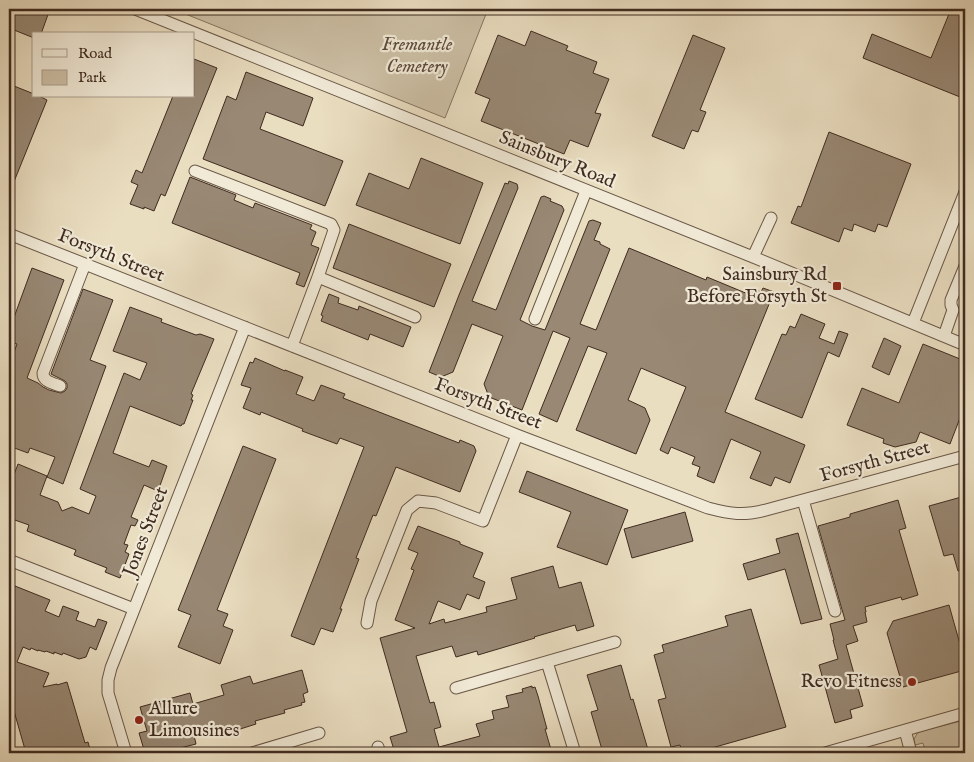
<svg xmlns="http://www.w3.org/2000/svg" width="974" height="762" viewBox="0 0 974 762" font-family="'IM FELL English',serif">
<rect width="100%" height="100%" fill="#eadec1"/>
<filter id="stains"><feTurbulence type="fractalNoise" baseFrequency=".004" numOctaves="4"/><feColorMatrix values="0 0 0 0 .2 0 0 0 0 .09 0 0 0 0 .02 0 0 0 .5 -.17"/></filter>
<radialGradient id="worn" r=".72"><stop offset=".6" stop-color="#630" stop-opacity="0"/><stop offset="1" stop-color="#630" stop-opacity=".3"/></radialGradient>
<path fill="#cdc0a6" stroke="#867663" d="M173 9H488L445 118Z
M965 720V753H926L923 743 915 745 914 739 918 732Z"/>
<path fill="#988874" stroke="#3f2b20" d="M9 9H50L41 34H34V38L9 28Z
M951 9H965V99L863 58 872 34 931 58Z
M531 31 568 46 566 50 597 62 593 73 609 79 595 113 601 114 588 147 570 140 564 154 481 121 490 99 475 93 498 35 525 46Z
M693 35 725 48 700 110 706 112 698 132 692 130 684 149 652 136Z
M194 59 217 68 165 196 161 194 154 211 144 207V209L130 204 138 185 131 182 136 170 142 173 173 96H194Z
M246 72 313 98 303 126 266 112 260 129 343 161 325 206 203 159 227 96 236 100Z
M9 84 34 94V96H39L47 100 9 194Z
M829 132 911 164 887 227 878 224 875 232 854 224 852 231 844 228 839 242 791 223 798 206 801 207Z
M421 158 483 183 460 244 356 205 369 173 409 189Z
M190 177 236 195 234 200 253 208 255 203 312 225 310 229 316 232 311 245 319 248 304 287 296 284 300 273 172 223Z
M509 181 517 184 518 188 472 301 496 310 541 197 544 196 551 199 550 201 562 206 564 210 520 320 532 326 545 330 589 221 593 220 601 223 594 240 600 242V244L610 249 580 324 596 330 629 248 706 280 707 277 748 294 751 288 761 292 763 288 774 292 725 412 805 445 790 483 775 477 771 486 750 478 761 452 731 439 714 483 697 476 700 467 692 464 695 457 671 447 668 454 660 450 686 387 641 368 628 400 645 408 650 420 636 454 576 430 607 353 588 346 557 422 539 414 570 338 553 331 522 410 489 397 484 384 503 336 472 324 453 372 441 377 429 372 459 295 505 183 508 184Z
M349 224 451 264 434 307 333 268Z
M32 268 64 280 27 378 38 383 43 387 49 390 61 393 65 391 67 388V384L65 381 51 374 83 289 113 300 90 360 106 366 63 484 47 477 55 457 30 448 28 453 9 446V366L17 344 9 341V331Z
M329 294 339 298 338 303 358 310 359 306 411 327 403 347 370 334 368 340 321 321 323 316 321 315Z
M130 307 162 319 161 322 196 335 200 334 214 339 191 394 193 395 191 400H193L184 424H182L181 426 130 406 113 453 149 467 152 460 167 466 158 491 144 485 131 517 138 520 135 526 131 525 124 544 128 545 125 552 129 554 120 578 105 572 107 568 74 555 76 550 27 531 29 525 9 518V488L18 464 47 476 40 495 58 502 62 511 72 507 89 514 96 496 80 489 124 373 140 380 147 363 113 351Z
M801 314 825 324 819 338 834 344 839 331 848 334 839 357 828 352 802 418 755 399 782 334 786 335 790 326 795 328Z
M884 338 901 346 889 375 872 367Z
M923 344 965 361V420L960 418 950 444 920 432 916 442 895 447 883 443 884 439 847 425 862 388 899 403Z
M255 358 285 371V370L303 377 296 394 314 401 321 385 345 394 343 398 459 443 460 440 474 446 476 451 460 492 396 467 376 516 373 515 356 558 359 559 340 609H342L333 632 321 628 314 645 291 636 364 447 340 438 337 444 302 431 303 429 261 412 260 415 243 408 251 388 241 385 250 362 253 363Z
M243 446 276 459 217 610 228 614 223 626 233 630 220 664 178 647 191 615 178 610Z
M527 471 628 510 607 565 557 547 571 512 519 492Z
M965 496V569L958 571 953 554 944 556 929 506Z
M898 500 906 528 899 530 918 595 902 600 901 597 865 607 866 612H865L867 622 853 626 858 641 846 645 863 706 850 710 852 718 835 723 819 665 838 659 833 640H834L830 624 845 620 818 526 850 517V514Z
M685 512 693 541 632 558 624 529Z
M418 526 460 542V544L483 553 473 577 485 582 479 599 467 594 460 610 438 601 429 624 444 619 445 623 487 612 486 607 517 599 511 578 553 566 559 588 581 582 594 626 577 631 575 625 534 637 535 638 478 655 477 651 456 657 452 646 416 656 430 703 434 702 441 727 434 729 439 747 480 736 476 724 494 719 492 711 509 707 506 696 523 692 522 689 532 686V688L535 687 538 696 547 729H545L552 753H395L390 737 407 732 380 638 415 628 395 620 414 570 411 569 418 553 408 549Z
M798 533 822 619 801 624 785 569 748 580 743 564 780 553 776 539Z
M15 586 50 600 45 611 59 617 63 606 79 612 76 620 95 627 98 619 107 622 96 650 90 647 86 657 79 659 63 653 62 655 54 652V654L46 651 45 652 38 650V651L31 648 30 650 23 647 17 662 49 673 43 687 57 684V685L67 682 85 743 88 742 91 753H26L14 711 9 712V603Z
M949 605 965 662V670L903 687 887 633 893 621Z
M751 609 786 727 694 753H682L680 745 671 747 658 700 666 698 654 655 664 652 662 645 728 626 725 616Z
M621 665 631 700 633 699 649 753H603L591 712 598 710 587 675Z
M302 670 308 692 303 694 305 702 301 703 302 705 284 710 285 713 255 721 256 724 234 731V729L214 735 211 725 193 731 196 744 180 748 182 753H145L139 733 147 731 140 707 190 693 193 704 224 695 221 685 250 676 253 684Z"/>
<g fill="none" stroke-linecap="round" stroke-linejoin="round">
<g stroke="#6a5848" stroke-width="13">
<path id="minor" d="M135 9 753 257 965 345
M195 171 331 224 334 230 318 277 292 346
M9 234 517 435 708 508C731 514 743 516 766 510L965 456
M753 257 771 218
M318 277 415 317
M535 319 586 191
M913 323 965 192
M944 336 953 310 951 305V300L965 266
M60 386C53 383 43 382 43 373L85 264
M803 500 835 611
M9 560 134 609
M367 623 371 601 407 510 418 501 436 503 483 521 517 435
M547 662 575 753
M456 688 615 642
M905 730 911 753
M378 747 380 753
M126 753 108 693V680L111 668 245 327
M252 753 319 733
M825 753 965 713"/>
</g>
<use href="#minor" stroke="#f1ead7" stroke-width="11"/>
</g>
<g fill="#8f2418" stroke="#f1ead7" stroke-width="2">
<rect x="832" y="281" width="10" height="10" rx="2.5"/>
<circle cx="912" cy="682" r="5"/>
<circle cx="139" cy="720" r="5"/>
</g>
<g text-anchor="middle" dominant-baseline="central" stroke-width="4.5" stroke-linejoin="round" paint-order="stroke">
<g font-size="19" font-style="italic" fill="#5b493b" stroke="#f1ead7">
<text x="417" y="45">Fremantle<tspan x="417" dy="22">Cemetery</tspan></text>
</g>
<g font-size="19" fill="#3f2b20" stroke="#f1ead7">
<text transform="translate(557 160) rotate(22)">Sainsbury Road</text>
<text transform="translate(111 256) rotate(22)">Forsyth Street</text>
<text transform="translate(488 404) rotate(21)">Forsyth Street</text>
<text transform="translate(875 462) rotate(-15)">Forsyth Street</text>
<text transform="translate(146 532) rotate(-69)">Jones Street</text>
</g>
<g font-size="19" fill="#3f2b20" stroke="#f1ead7" text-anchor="end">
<text x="827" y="275">Sainsbury Rd<tspan x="827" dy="22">Before Forsyth St</tspan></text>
<text x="902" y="682">Revo Fitness</text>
<text x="149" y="709" text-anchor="start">Allure<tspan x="149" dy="22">Limousines</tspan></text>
</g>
</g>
<rect width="974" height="762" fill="none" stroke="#eadec1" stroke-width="30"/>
<rect x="10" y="10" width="954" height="742" fill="none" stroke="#3f2b20" stroke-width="2.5"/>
<rect x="15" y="15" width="944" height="732" fill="none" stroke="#3f2b20"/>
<rect x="32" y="32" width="162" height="65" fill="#f1ead7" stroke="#aa9e8e"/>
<rect x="42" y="49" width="25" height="8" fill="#f1ead7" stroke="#aa9e8e"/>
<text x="78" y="58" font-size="15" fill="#3f2b20">Road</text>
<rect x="42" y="70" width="25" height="15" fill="#cdc0a6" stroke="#aa9e8e"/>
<text x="78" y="82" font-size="15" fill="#3f2b20">Park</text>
<rect width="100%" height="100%" filter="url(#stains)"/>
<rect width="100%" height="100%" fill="url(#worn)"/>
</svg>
